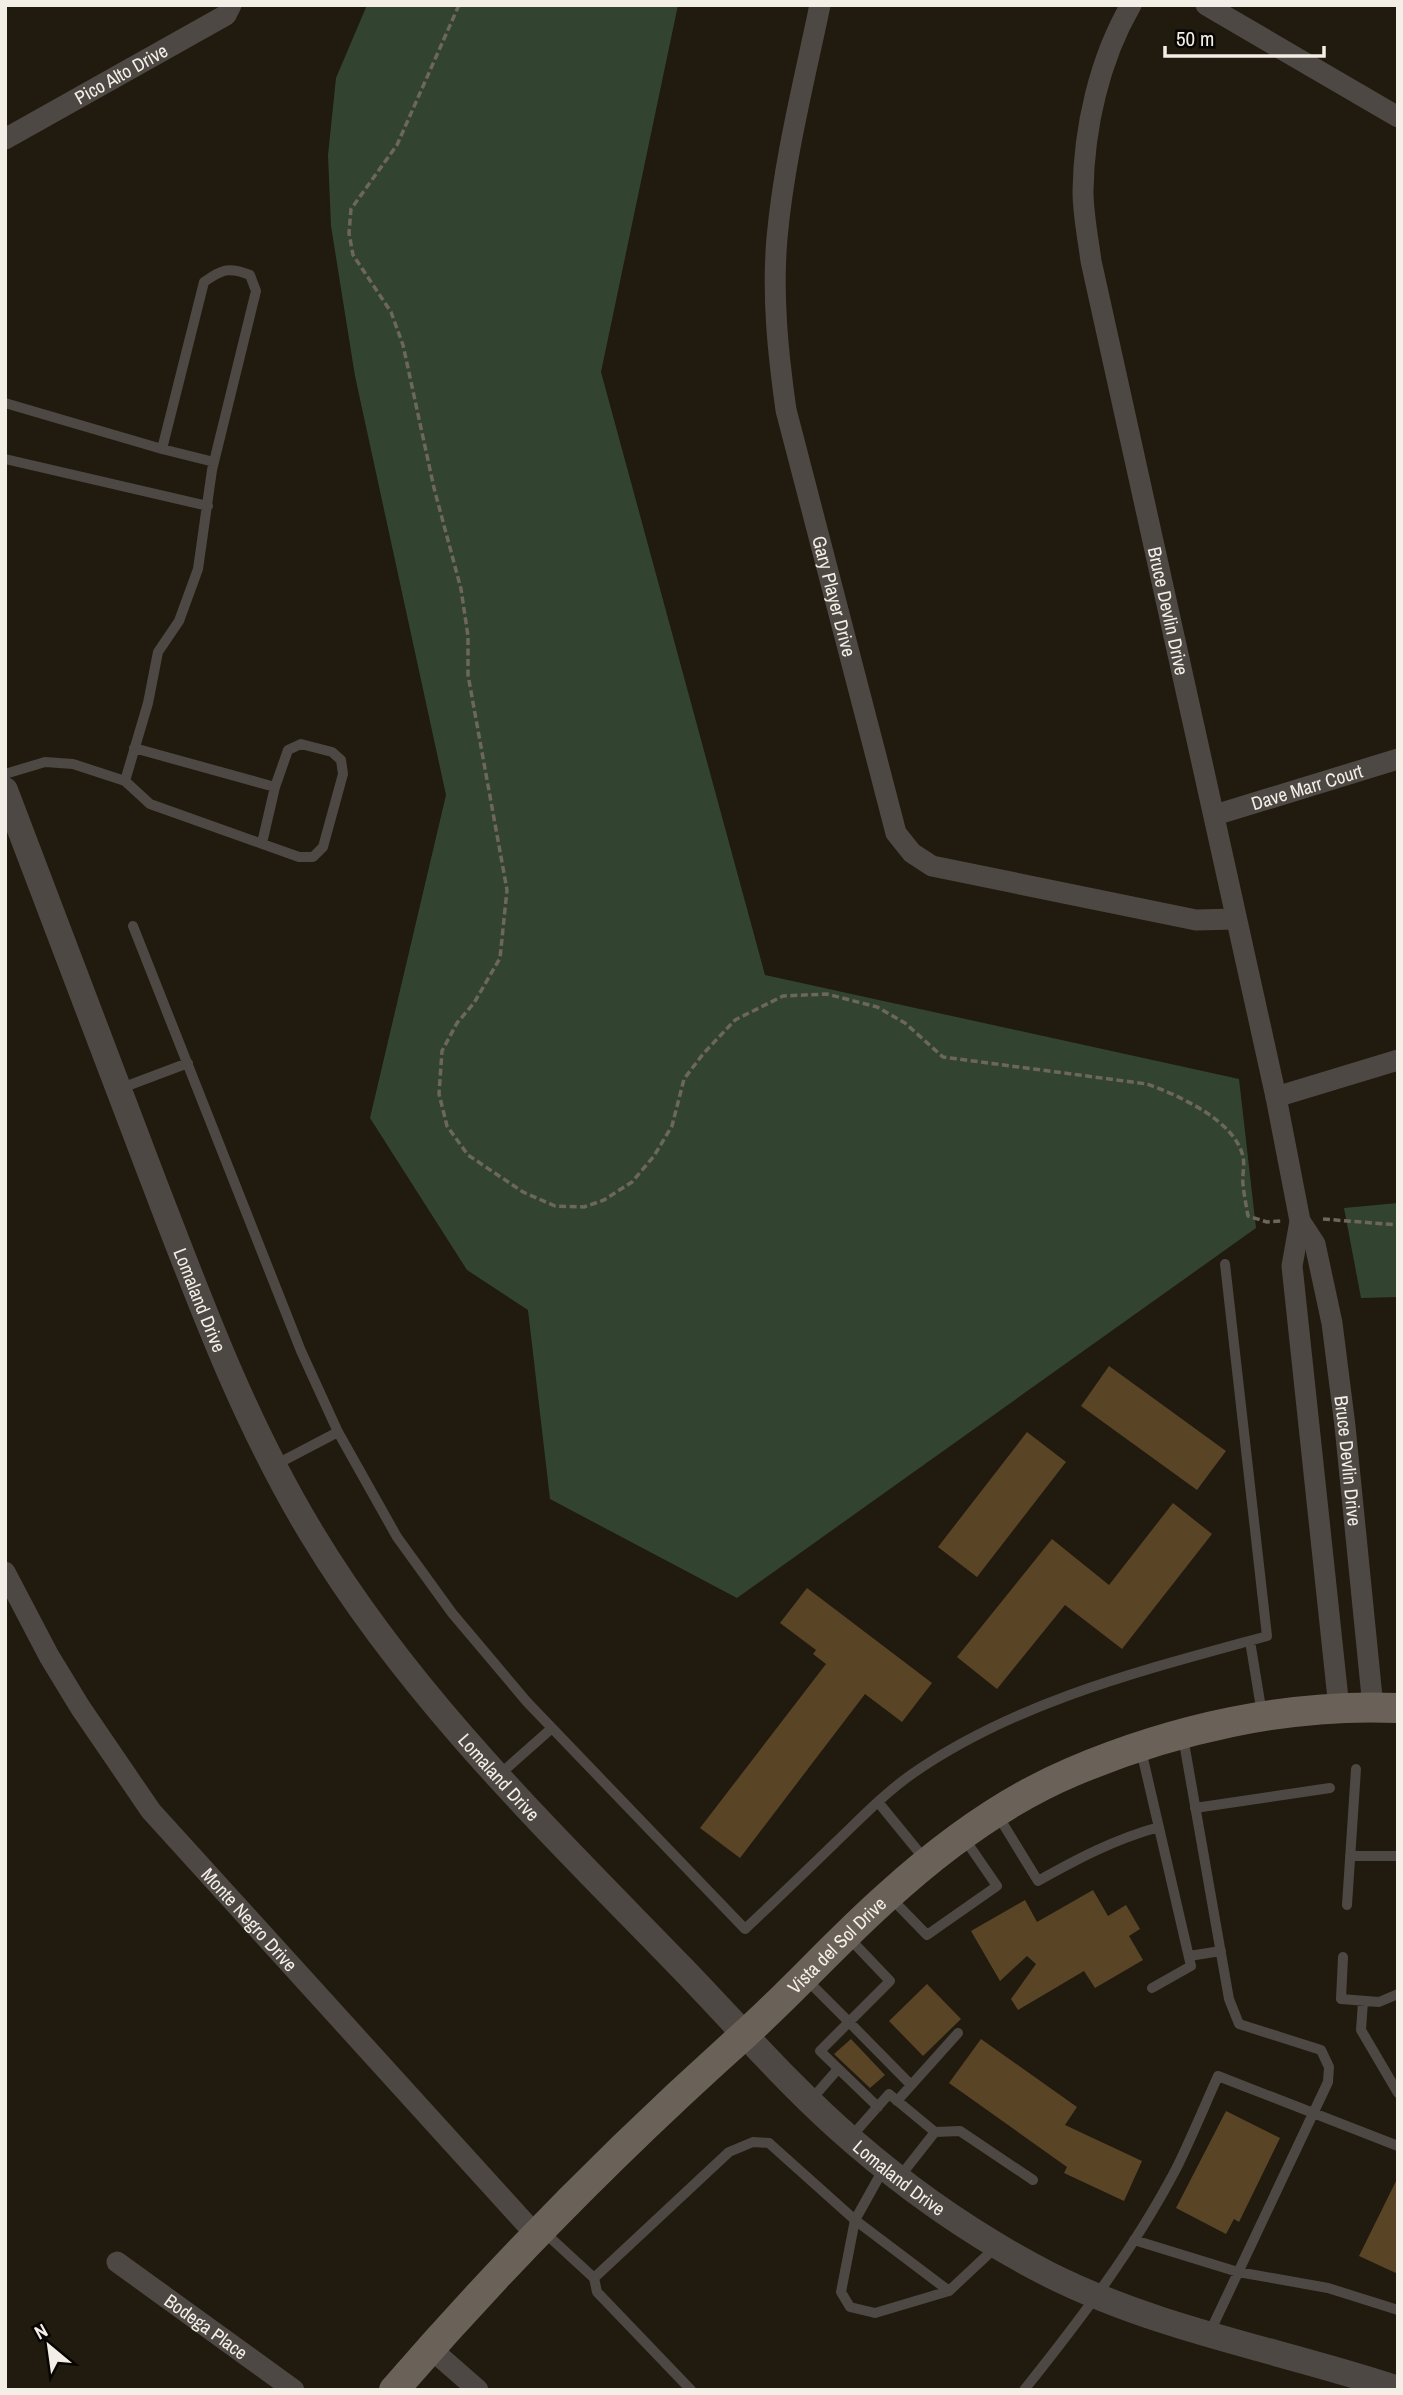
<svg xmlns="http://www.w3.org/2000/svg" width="1403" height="2395" viewBox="0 0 1403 2395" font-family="'Archivo Narrow',sans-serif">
<rect width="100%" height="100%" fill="#211a0e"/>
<path fill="#32442f" d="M367 5H678L601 372 765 975 1239 1079 1256 1228 737 1598 550 1499 528 1310 467 1270 370 1118 446 795 355 376 331 226 328 155 336 78Z
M1398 1203V1297L1361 1298 1344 1208Z"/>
<path fill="#594526" d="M1109 1366 1226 1451 1197 1490 1081 1406Z
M1027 1432 1066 1462 977 1577 938 1547Z
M1173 1503 1212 1534 1122 1649 1065 1605 997 1689 957 1657 1052 1539 1109 1585Z
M807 1588 932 1683 902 1722 865 1694 740 1858 700 1828 826 1664 813 1654 816 1650 780 1623Z
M1093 1890 1108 1916 1126 1905 1140 1929 1129 1936 1143 1960 1095 1988 1084 1971 1018 2010 1011 1999 1036 1964 1027 1956 1000 1981 971 1931 1025 1900 1037 1922Z
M927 1984 961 2019 923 2056 889 2021Z
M851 2039 885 2075 870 2088 834 2054Z
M981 2039 1077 2107 1065 2125 1142 2161 1124 2201 1064 2173 1067 2167 949 2083Z
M1226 2111 1280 2138 1239 2222 1234 2219 1226 2234 1176 2208Z
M1398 2177V2274L1359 2256Z"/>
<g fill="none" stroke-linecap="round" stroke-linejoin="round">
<path stroke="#6c665b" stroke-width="3.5" stroke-dasharray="7 3.5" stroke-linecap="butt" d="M459 5 397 145 351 209 349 233 353 255 391 312 403 345 434 488 461 589 468 636V675L507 890 500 958 474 1003 457 1023 442 1051 439 1094 447 1126 468 1155 523 1192 555 1206 584 1207 604 1200 632 1182 654 1156 672 1126 684 1079 703 1054 735 1020 783 996 827 994 877 1007 905 1023 943 1057 1147 1084C1178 1095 1236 1121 1243 1157 1245 1165 1242 1175 1243 1184 1244 1194 1246 1205 1248 1216L1267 1222 1281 1221
M1323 1219 1398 1225"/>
<path stroke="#4d4843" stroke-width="10" d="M5 403 162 449 204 282C221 270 228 266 250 275L256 291 212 470 198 569 179 621 158 652 148 703 125 781 73 764 45 762 5 774
M162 449 214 462
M5 459 208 506
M125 781 150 804 299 857H313L323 847 343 774 341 760 332 752 301 744 288 750 275 787 134 748
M262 843 275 787
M133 926 301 1351 338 1432 397 1537 452 1613 527 1702 745 1929C776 1900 807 1870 837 1841 861 1818 885 1793 912 1774 1016 1701 1147 1669 1267 1636L1225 1264
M119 1089 188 1063
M275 1465 338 1432
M1250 1641 1262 1714
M1183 1737 1229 1999 1239 2024 1321 2050 1329 2067 1328 2082 1209 2334
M1141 1750 1191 1966 1152 1988
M499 1775 552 1728
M878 1802 927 1862
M1195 1808 1330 1788
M997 1814 1038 1881C1077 1859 1115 1839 1159 1827
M1350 1856H1398
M890 1897 927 1935 997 1886 964 1838
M1347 1905 1356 1769
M1189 1956 1221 1951
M1343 1957 1341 1999 1379 2002 1398 1994
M805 1978 849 2022 890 1981 849 1938
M1363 2002 1361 2030 1398 2093
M810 2101 838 2069
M897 2101 958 2033
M878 2107 820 2051 849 2022 911 2085
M850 2138 889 2094 935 2132 960 2131 1033 2180
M884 2168 855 2220 841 2292 850 2307 875 2313 949 2291 997 2246
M898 2179 935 2132
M544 2232 594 2278 729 2152 753 2142 769 2143 855 2220 949 2291
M1134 2240 1238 2272 1328 2288 1398 2310
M594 2278 597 2292 691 2390
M1024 2390C1080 2320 1134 2249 1176 2169 1191 2139 1204 2107 1218 2076L1398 2146"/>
<g stroke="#4d4843" stroke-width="21">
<path id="s1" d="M820 5C804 82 784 160 777 238 772 296 778 353 786 410L896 833 912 853 932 866 1196 920 1235 919"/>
<path id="s2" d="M1131 5C1099 60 1084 128 1083 191 1083 214 1088 238 1091 261L1276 1097 1300 1221 1292 1266 1339 1708"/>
<path d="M1206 5 1398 117"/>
<path id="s3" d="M5 139 226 15 231 5"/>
<path id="s4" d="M1215 815 1398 759"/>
<path d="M1276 1097 1398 1060"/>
<path id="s5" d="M1300 1221 1315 1244 1332 1323 1345 1426 1373 1707"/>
<path id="s6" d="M5 1572 49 1656 80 1707 151 1811 536 2235"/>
<path id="s7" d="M117 2262 294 2390"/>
<path d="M430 2348 478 2390"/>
</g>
<path stroke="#4d4843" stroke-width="26" id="s8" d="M5 790C54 919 103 1048 152 1177 199 1299 244 1422 312 1534 411 1698 549 1831 681 1967 738 2026 792 2089 854 2142 913 2193 978 2238 1048 2274 1159 2330 1281 2350 1398 2389"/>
<path stroke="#6a6159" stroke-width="30" id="s9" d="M394 2390C503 2264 620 2146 744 2035 794 1990 839 1939 889 1895 942 1847 1006 1800 1072 1772 1173 1729 1288 1703 1398 1708"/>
</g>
<g text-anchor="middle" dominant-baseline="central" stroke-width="6" stroke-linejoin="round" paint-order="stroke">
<g font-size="19" fill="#f3eee6" stroke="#080603">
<text stroke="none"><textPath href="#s3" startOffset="133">Pico Alto Drive</textPath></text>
<text stroke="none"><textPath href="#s1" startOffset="602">Gary Player Drive</textPath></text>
<text stroke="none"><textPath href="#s2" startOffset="623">Bruce Devlin Drive</textPath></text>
<text stroke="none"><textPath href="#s4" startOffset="96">Dave Marr Court</textPath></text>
<text stroke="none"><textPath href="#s8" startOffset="546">Lomaland Drive</textPath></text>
<text stroke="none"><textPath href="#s5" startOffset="247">Bruce Devlin Drive</textPath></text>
<text stroke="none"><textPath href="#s8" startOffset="1113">Lomaland Drive</textPath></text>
<text stroke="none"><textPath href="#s6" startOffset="427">Monte Negro Drive</textPath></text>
<text stroke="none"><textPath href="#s9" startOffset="628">Vista del Sol Drive</textPath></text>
<text stroke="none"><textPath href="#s8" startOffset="1680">Lomaland Drive</textPath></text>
<text stroke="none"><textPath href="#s7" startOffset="110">Bodega Place</textPath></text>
</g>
</g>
<rect width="1403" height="2395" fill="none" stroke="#f3eee6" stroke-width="14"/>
<g transform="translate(49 2346) rotate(331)" stroke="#080603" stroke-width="5" paint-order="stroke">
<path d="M0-5L12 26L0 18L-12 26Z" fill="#f3eee6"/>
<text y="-10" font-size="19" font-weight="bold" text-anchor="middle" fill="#f3eee6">N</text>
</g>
<path d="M1165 46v10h159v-10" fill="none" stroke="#f3eee6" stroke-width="3.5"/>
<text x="1176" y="46" font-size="21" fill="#f3eee6" stroke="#080603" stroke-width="5" paint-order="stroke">50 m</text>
</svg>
